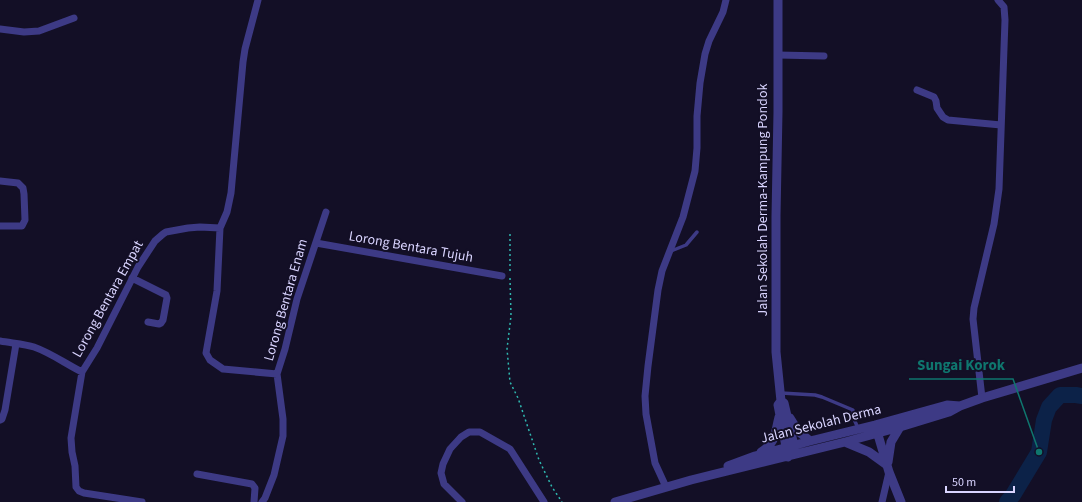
<svg xmlns="http://www.w3.org/2000/svg" width="1082" height="502" viewBox="0 0 1082 502" font-family="'Source Sans 3',sans-serif">
<rect width="100%" height="100%" fill="#130f26"/>
<g fill="none" stroke-linecap="round" stroke-linejoin="round">
<path stroke="#0c2248" stroke-width="16" d="M1007 502 1013 495 1039 452 1044 420 1049 407 1060 395H1076L1082 396"/>
<path stroke="#2fb8b0" stroke-width="1.5" stroke-dasharray="2 3" stroke-linecap="butt" d="M510 234V274
M510 278 511 316 507 349 510 382 518 398 539 460 552 487 562 502"/>
<path stroke="#3d3a85" stroke-width="3.5" d="M671 251 686 245 697 232
M781 393 815 395 822 397 853 410V417L858 428"/>
<path stroke="#3d3a85" stroke-width="7" d="M258 0 245 49 243 62 231 193 227 212 220 228 217 291 206 353 210 360 223 369 277 374
M0 29 24 32 39 31 74 18
M778 55 824 56
M917 90 934 97 936 101 937 108 943 117 948 120 1001 125
M0 181 18 183 23 188 24 194 25 220 22 226H0
M316 243 502 276
M132 278 166 295 167 298 163 320 161 323 159 324 148 322
M0 341C10 343 25 344 34 347 51 353 66 364 82 372
M982 398 973 319 974 308 994 224 999 189 1005 20 1004 7 998 0
M0 420 2 419 5 410 16 344
M197 474 252 484 255 488 254 502
M666 487 655 463 646 414 645 396 648 366 658 290 662 271 683 217 695 171 697 148V116L700 83 705 54 709 41 723 12 726 0
M142 502 84 493 79 491 76 487 75 466 72 452 71 438 82 372 97 348 138 267 155 241 163 234 166 232 188 228 200 227 220 228
M262 502 265 498 274 475 283 436V419L277 374 285 349 297 299 326 212
M462 502 444 484 441 473 443 464 450 449 461 437 469 432H480L510 449 544 502
M882 502 889 472"/>
<path stroke="#3d3a85" stroke-width="9" d="M778 0V112L776 216V352L781 401 778 405 788 457
M781 401 784 403 795 450
M790 418 798 431 810 441
M876 428 889 472 901 502
M845 442 869 452 887 465
M761 452C776 443 775 433 779 417
M888 462 891 442 900 427
M728 466 755 456 810 441 875 425 947 405 960 406
M615 502 691 480 845 442 900 427 949 412 960 406 982 398 1082 368"/>
</g>
<g text-anchor="middle" dominant-baseline="central" stroke-width="4" stroke-linejoin="round" paint-order="stroke">
<g font-size="14" fill="#d9d4ff" stroke="#130f26">
<text transform="translate(763 200) rotate(-90)">Jalan Sekolah Derma-Kampung Pondok</text>
<text transform="translate(411 247) rotate(10)">Lorong Bentara Tujuh</text>
<text transform="translate(108 299) rotate(-61)">Lorong Bentara Empat</text>
<text transform="translate(286 300) rotate(-74)">Lorong Bentara Enam</text>
<text transform="translate(821 424) rotate(-14)">Jalan Sekolah Derma</text>
</g>
</g>
<path fill="none" stroke="#0f766e" stroke-width="1.5" d="M1039 452L1013 379H909"/>
<circle fill="#0f766e" stroke="#130f26" stroke-width="1.5" cx="1039" cy="452" r="4"/>
<g font-size="15" text-anchor="middle" font-weight="bold" fill="#0f766e" stroke="#130f26" stroke-width="4" stroke-linejoin="round" paint-order="stroke">
<text x="961" y="370">Sungai Korok</text>
</g>
<path d="M946 486v6h68v-6" fill="none" stroke="#d9d4ff" stroke-width="2"/>
<text x="952" y="486" font-size="12" fill="#d9d4ff" stroke="#130f26" stroke-width="3" paint-order="stroke">50 m</text>
</svg>
